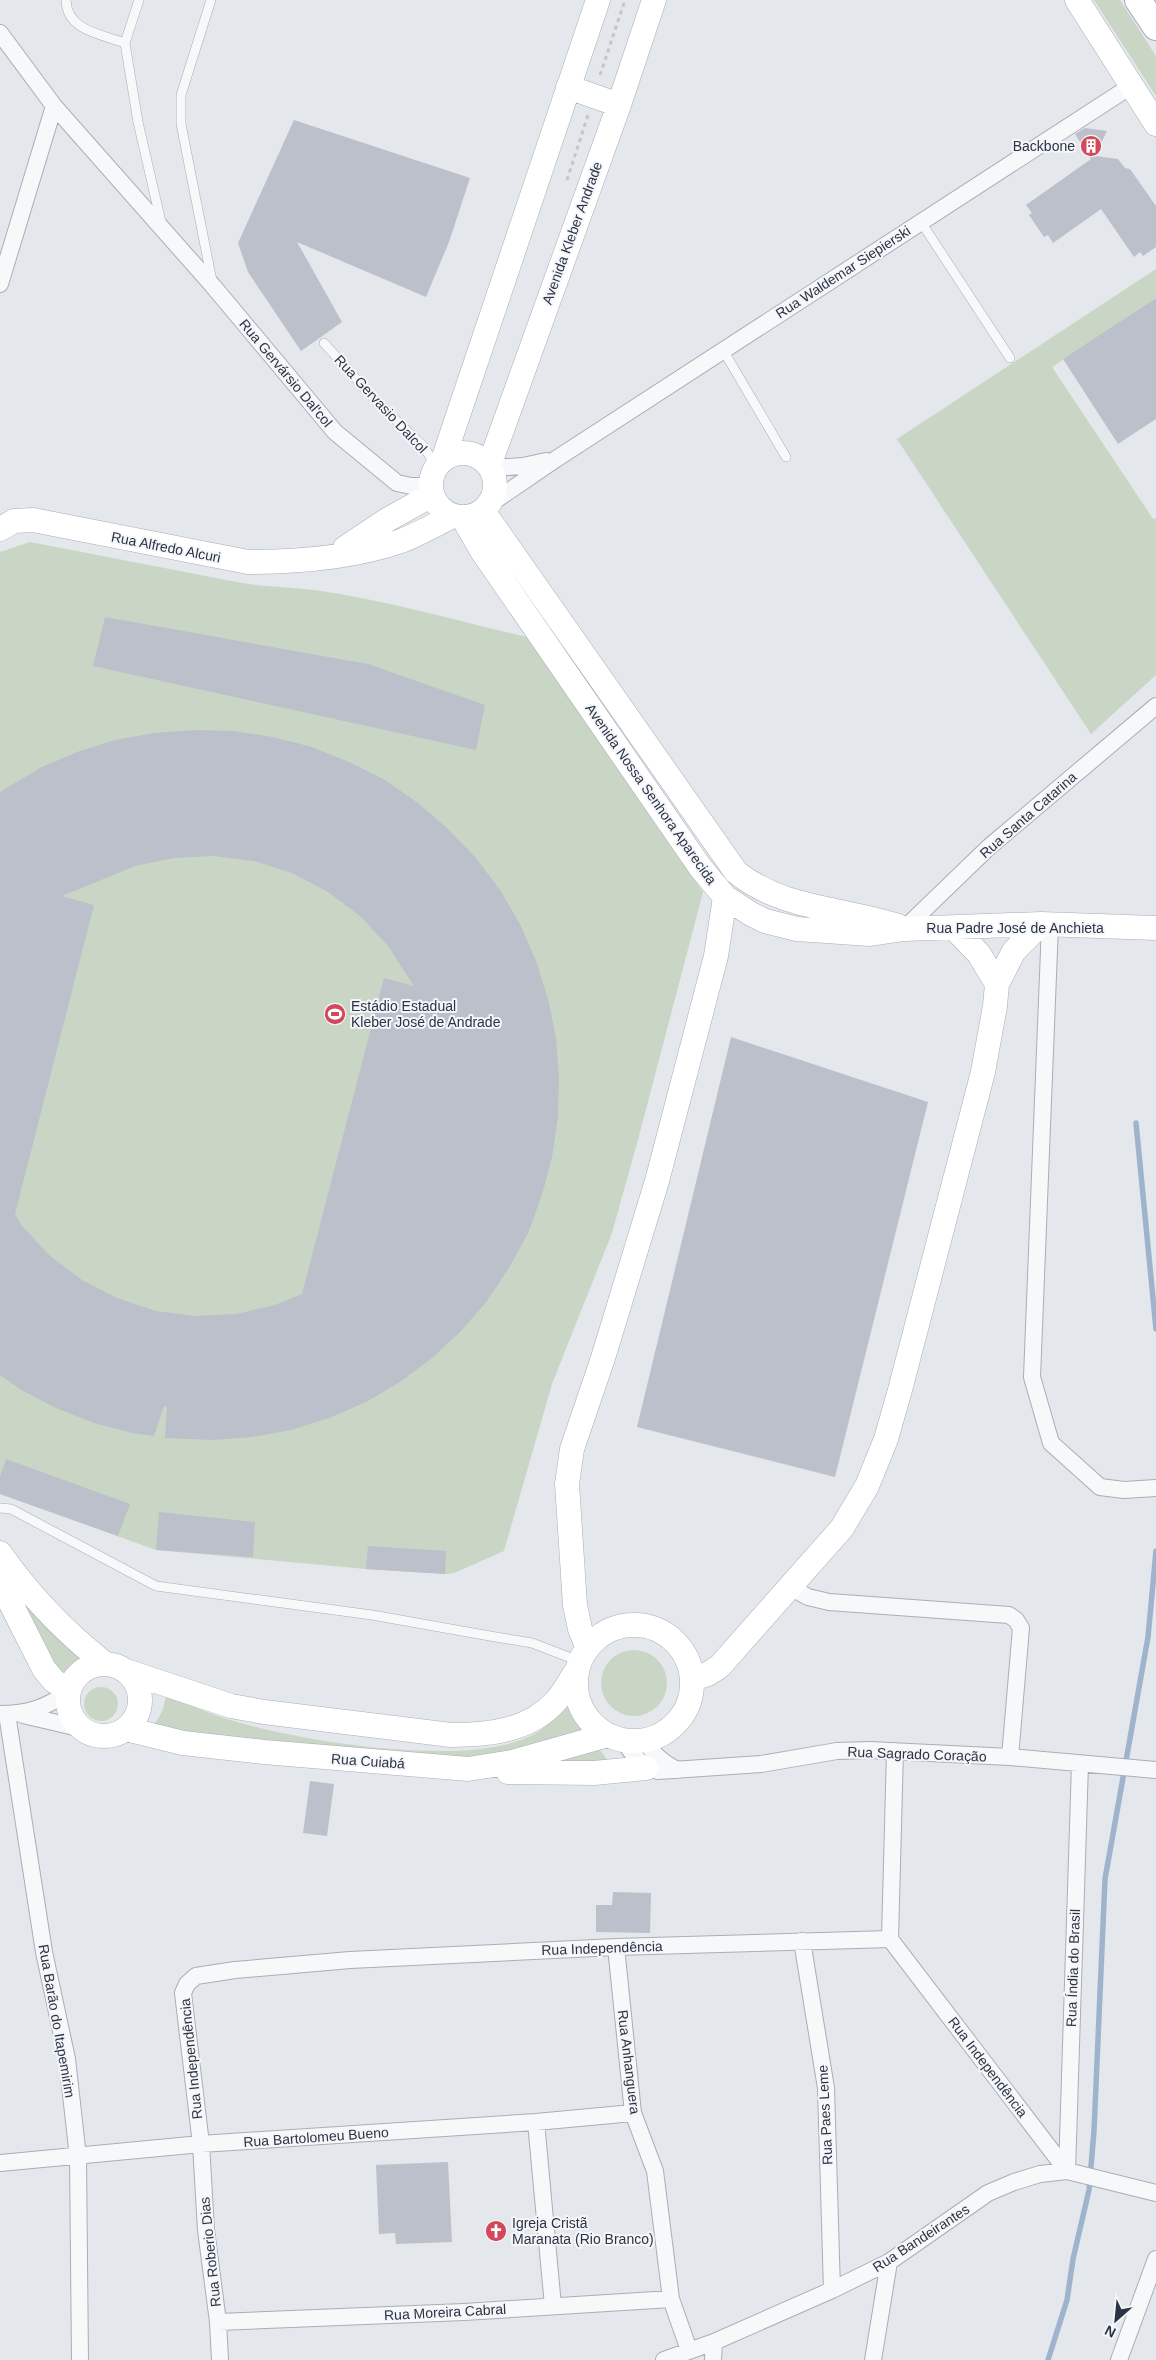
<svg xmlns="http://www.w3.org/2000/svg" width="1156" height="2360" viewBox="0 0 1156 2360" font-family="Helvetica,sans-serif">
<rect width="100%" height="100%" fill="#e4e7ec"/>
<path fill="#c9d6c5" d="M1094 0H1120L1156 56V96Z
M1156 269V298L1052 367 1153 519 1156 518V675L1091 734 897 439Z
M30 542 242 583C266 587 290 587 314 590 386 600 457 621 527 637L703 892 639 1136 612 1233 552 1384 504 1551 454 1573 445 1574 366 1569 156 1550 0 1494V552Z
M4 1579 90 1662 71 1674 65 1684Z
M601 1683a33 33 0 1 1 66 0a33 33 0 1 1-66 0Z
M84 1704a17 17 0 1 1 34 0a17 17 0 1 1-34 0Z
M166 1695C189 1705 212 1715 237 1722 306 1742 473 1770 536 1733 548 1726 558 1714 568 1706L584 1730 539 1752 453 1761 151 1728C160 1718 164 1709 166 1695Z
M597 1746 612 1766 541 1768Z"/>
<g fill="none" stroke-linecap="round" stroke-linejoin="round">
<path stroke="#9fb4cc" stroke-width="5.5" d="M1136 1123 1156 1329
M1048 2360 1067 2300 1073 2259 1089 2190 1094 2131 1105 1879 1148 1637 1156 1551"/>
</g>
<path fill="#bbc0ca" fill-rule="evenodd" d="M294 120 470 178 449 242 426 297 297 242 342 322 301 351 248 272 238 243Z
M1085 128 1107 131 1095 156 1118 159 1125 168 1130 169 1156 206V247L1143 256 1140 252 1134 257 1101 209 1053 243 1048 235 1044 237 1029 215 1032 213 1026 205 1091 159 1075 134Z
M1156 298V419L1118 444 1063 359Z
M105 617 368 664 485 705 476 750 93 666Z
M194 730 234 731 273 737 312 747 349 762 385 780 418 803 448 829 476 858 500 890 520 924 536 961 548 999 556 1038 559 1077 558 1117 552 1157 542 1195 528 1233 509 1268 487 1301 461 1331 432 1358 400 1382 366 1402 329 1418 291 1430 252 1437 212 1440 165 1438 167 1407 164 1406 154 1436 132 1433 94 1423 56 1408 21 1390 0 1375V792L40 768 77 752 115 740 154 733ZM214 856 254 861 292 873 328 892 360 916 388 946 414 986 384 978 302 1294 275 1305 236 1314 196 1316 156 1311 117 1298 82 1280 49 1255 22 1226 15 1214 94 905 62 896 135 866 174 858Z
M731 1037 928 1102 835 1477 637 1427Z
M6 1459 130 1504 118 1536 0 1494V1477Z
M159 1512 255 1522 253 1557 156 1550Z
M368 1546 446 1551 445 1574 366 1569Z
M310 1781 334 1784 327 1836 303 1833Z
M613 1892 651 1893 650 1933 596 1932V1905H612Z
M448 2162 452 2242 396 2244 395 2233 379 2234 376 2165Z"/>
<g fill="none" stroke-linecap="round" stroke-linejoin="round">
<g stroke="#a9aeb7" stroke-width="10">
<path id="lane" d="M66 0C67 31 101 34 125 43
M139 0 125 43 138 122 161 222
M211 0 181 95V124L212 281
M921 222 1010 358
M324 343 376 401 423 446 437 467
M723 350 786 457
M0 1508 11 1509 156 1586 372 1615 490 1636 532 1643 579 1661"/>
</g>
<g stroke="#a9aeb7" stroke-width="18">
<path id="street" d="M0 33 54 106 213 286 335 432 397 483 411 486H431
M0 284 54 106
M490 468 523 466 546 461
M490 504 556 459 1131 86
M1050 925 1032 1377 1051 1443 1100 1487 1124 1490 1156 1488
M904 929 989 847 1156 706
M790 1587 808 1597 829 1602 1009 1615 1016 1620 1021 1628 1010 1757
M0 1714C30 1714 43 1708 68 1693
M7 1714 44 1952 67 2059 78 2157 80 2360
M23 1715 83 1729
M624 1741C633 1756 641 1766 658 1771L761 1764 837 1751 870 1750 1010 1757 1156 1770
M645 1741C654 1755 662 1762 677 1770
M890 1939 1067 2171
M890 1939 895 1751
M802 1941 826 2088 832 2290
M616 1947 633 2113 655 2171 671 2299 689 2350
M536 2122 553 2306
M0 2163 201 2144 536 2122 633 2113
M1067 2171 1080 1764
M218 2322 464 2312 671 2299
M220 2360 218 2322 206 2230 201 2144 183 1993 187 1984 196 1976 235 1970 350 1960 616 1947 890 1939
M664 2360 714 2342 832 2290 889 2262 988 2193 1014 2182 1040 2174 1067 2171 1156 2193
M713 2360 714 2342
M873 2360 889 2262
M1119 2360 1156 2259"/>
</g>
<g stroke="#a9aeb7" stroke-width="25">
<path id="secondary" d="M1077 0 1156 124
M568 87 619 105
M431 485a32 32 0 1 1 64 0a32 32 0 1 1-64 0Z
M443 460 598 0
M489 466 619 105 654 0
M483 511 736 872C783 910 843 908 898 926
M463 518 482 551 700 867 725 897 751 914 765 921 797 929 870 934 904 929 1041 924 1156 928
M0 529 14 521 33 520 248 562C296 562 355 557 401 541 419 534 436 524 453 516
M345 548 387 520 432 495
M954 928 979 954 997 984
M0 1553C29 1595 64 1631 104 1663
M0 1582 44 1669 54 1681 69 1690
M576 1683a58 58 0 1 1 116 0a58 58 0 1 1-116 0Z
M587 1646 580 1629 575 1605 567 1484 572 1449 603 1358 657 1181 716 956 725 897
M68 1700a36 36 0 1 1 72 0a36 36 0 1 1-72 0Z
M126 1671 231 1706 264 1712 451 1735C488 1735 529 1731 555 1702 563 1694 569 1682 575 1673
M692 1679 708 1674 720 1666 842 1528 867 1486 886 1439 900 1390 983 1072 995 1006 997 984 1014 951 1041 924
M126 1729 183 1743 264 1752 468 1769 512 1762 608 1735
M508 1772 594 1773 646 1768"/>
</g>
<g stroke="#a3abb8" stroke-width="28">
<path id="primary" d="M1138 0 1156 27"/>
</g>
<path stroke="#c2c5cb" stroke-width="3" stroke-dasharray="4 4" stroke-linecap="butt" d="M600 75 625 0
M567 180 588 115"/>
<use href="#lane" stroke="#f7f8fa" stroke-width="9"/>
<use href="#street" stroke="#f7f8fa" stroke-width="16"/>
<use href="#secondary" stroke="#fff" stroke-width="24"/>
<use href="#primary" stroke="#fff" stroke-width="26"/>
</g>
<defs>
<g id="building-disc" transform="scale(1.125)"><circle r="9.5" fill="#d1495b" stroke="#f4f6f9"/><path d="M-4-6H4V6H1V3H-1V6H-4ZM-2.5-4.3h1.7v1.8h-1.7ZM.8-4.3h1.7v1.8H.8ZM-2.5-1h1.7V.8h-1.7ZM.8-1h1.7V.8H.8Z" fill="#fff"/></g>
<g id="stadium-disc" transform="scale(1.125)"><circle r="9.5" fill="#d1495b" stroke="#f4f6f9"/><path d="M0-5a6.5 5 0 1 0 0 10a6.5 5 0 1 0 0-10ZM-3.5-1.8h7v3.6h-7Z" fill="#fff"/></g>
<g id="church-disc" transform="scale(1.125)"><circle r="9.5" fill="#d1495b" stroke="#f4f6f9"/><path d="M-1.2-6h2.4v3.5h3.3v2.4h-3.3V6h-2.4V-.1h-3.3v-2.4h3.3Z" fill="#fff"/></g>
</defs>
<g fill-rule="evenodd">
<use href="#building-disc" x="1091" y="146"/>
<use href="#stadium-disc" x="335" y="1014"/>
<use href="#church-disc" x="496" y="2231"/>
</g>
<g text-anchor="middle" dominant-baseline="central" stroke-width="4" stroke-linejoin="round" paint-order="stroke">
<g font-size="14" fill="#2b3445" stroke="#f4f6f9" text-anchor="start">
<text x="1075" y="146" text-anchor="end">Backbone</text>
<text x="351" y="1006">Estádio Estadual<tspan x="351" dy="16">Kleber José de Andrade</tspan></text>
<text x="512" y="2223">Igreja Cristã<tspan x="512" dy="16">Maranata (Rio Branco)</tspan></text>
</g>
<g font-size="14" fill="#2b3445" stroke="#f4f6f9">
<text transform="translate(572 233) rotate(-70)">Avenida Kleber Andrade</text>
<text transform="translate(843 272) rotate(-33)">Rua Waldemar Siepierski</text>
<text transform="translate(286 373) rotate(50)">Rua Gervársio Dal'col</text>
<text transform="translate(381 404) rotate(47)">Rua Gervasio Dalcol</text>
<text transform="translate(166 547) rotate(11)">Rua Alfredo Alcuri</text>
<text transform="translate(651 794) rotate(55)">Avenida Nossa Senhora Aparecida</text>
<text transform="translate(1028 815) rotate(-41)">Rua Santa Catarina</text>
<text x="1015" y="928">Rua Padre José de Anchieta</text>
<text transform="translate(917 1754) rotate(2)">Rua Sagrado Coração</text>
<text transform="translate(368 1761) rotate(4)">Rua Cuiabá</text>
<text transform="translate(602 1948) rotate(-2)">Rua Independência</text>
<text transform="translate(1073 1968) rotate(-88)">Rua Índia do Brasil</text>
<text transform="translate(57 2021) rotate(80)">Rua Barão do Itapemirim</text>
<text transform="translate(191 2059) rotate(-96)">Rua Independência</text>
<text transform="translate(629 2062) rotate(83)">Rua Anhanguera</text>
<text transform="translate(988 2067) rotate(53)">Rua Independência</text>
<text transform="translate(825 2115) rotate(-93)">Rua Paes Leme</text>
<text transform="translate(316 2137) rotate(-4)">Rua Bartolomeu Bueno</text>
<text transform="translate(921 2238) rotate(-33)">Rua Bandeirantes</text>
<text transform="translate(210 2252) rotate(-96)">Rua Roberio Dias</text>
<text transform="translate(445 2312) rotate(-3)">Rua Moreira Cabral</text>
</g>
</g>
<g transform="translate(1116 2320) rotate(207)" stroke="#f4f6f9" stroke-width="4" paint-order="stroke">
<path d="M0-4L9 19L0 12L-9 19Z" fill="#2b3445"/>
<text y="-8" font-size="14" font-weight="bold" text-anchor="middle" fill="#2b3445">N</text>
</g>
</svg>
